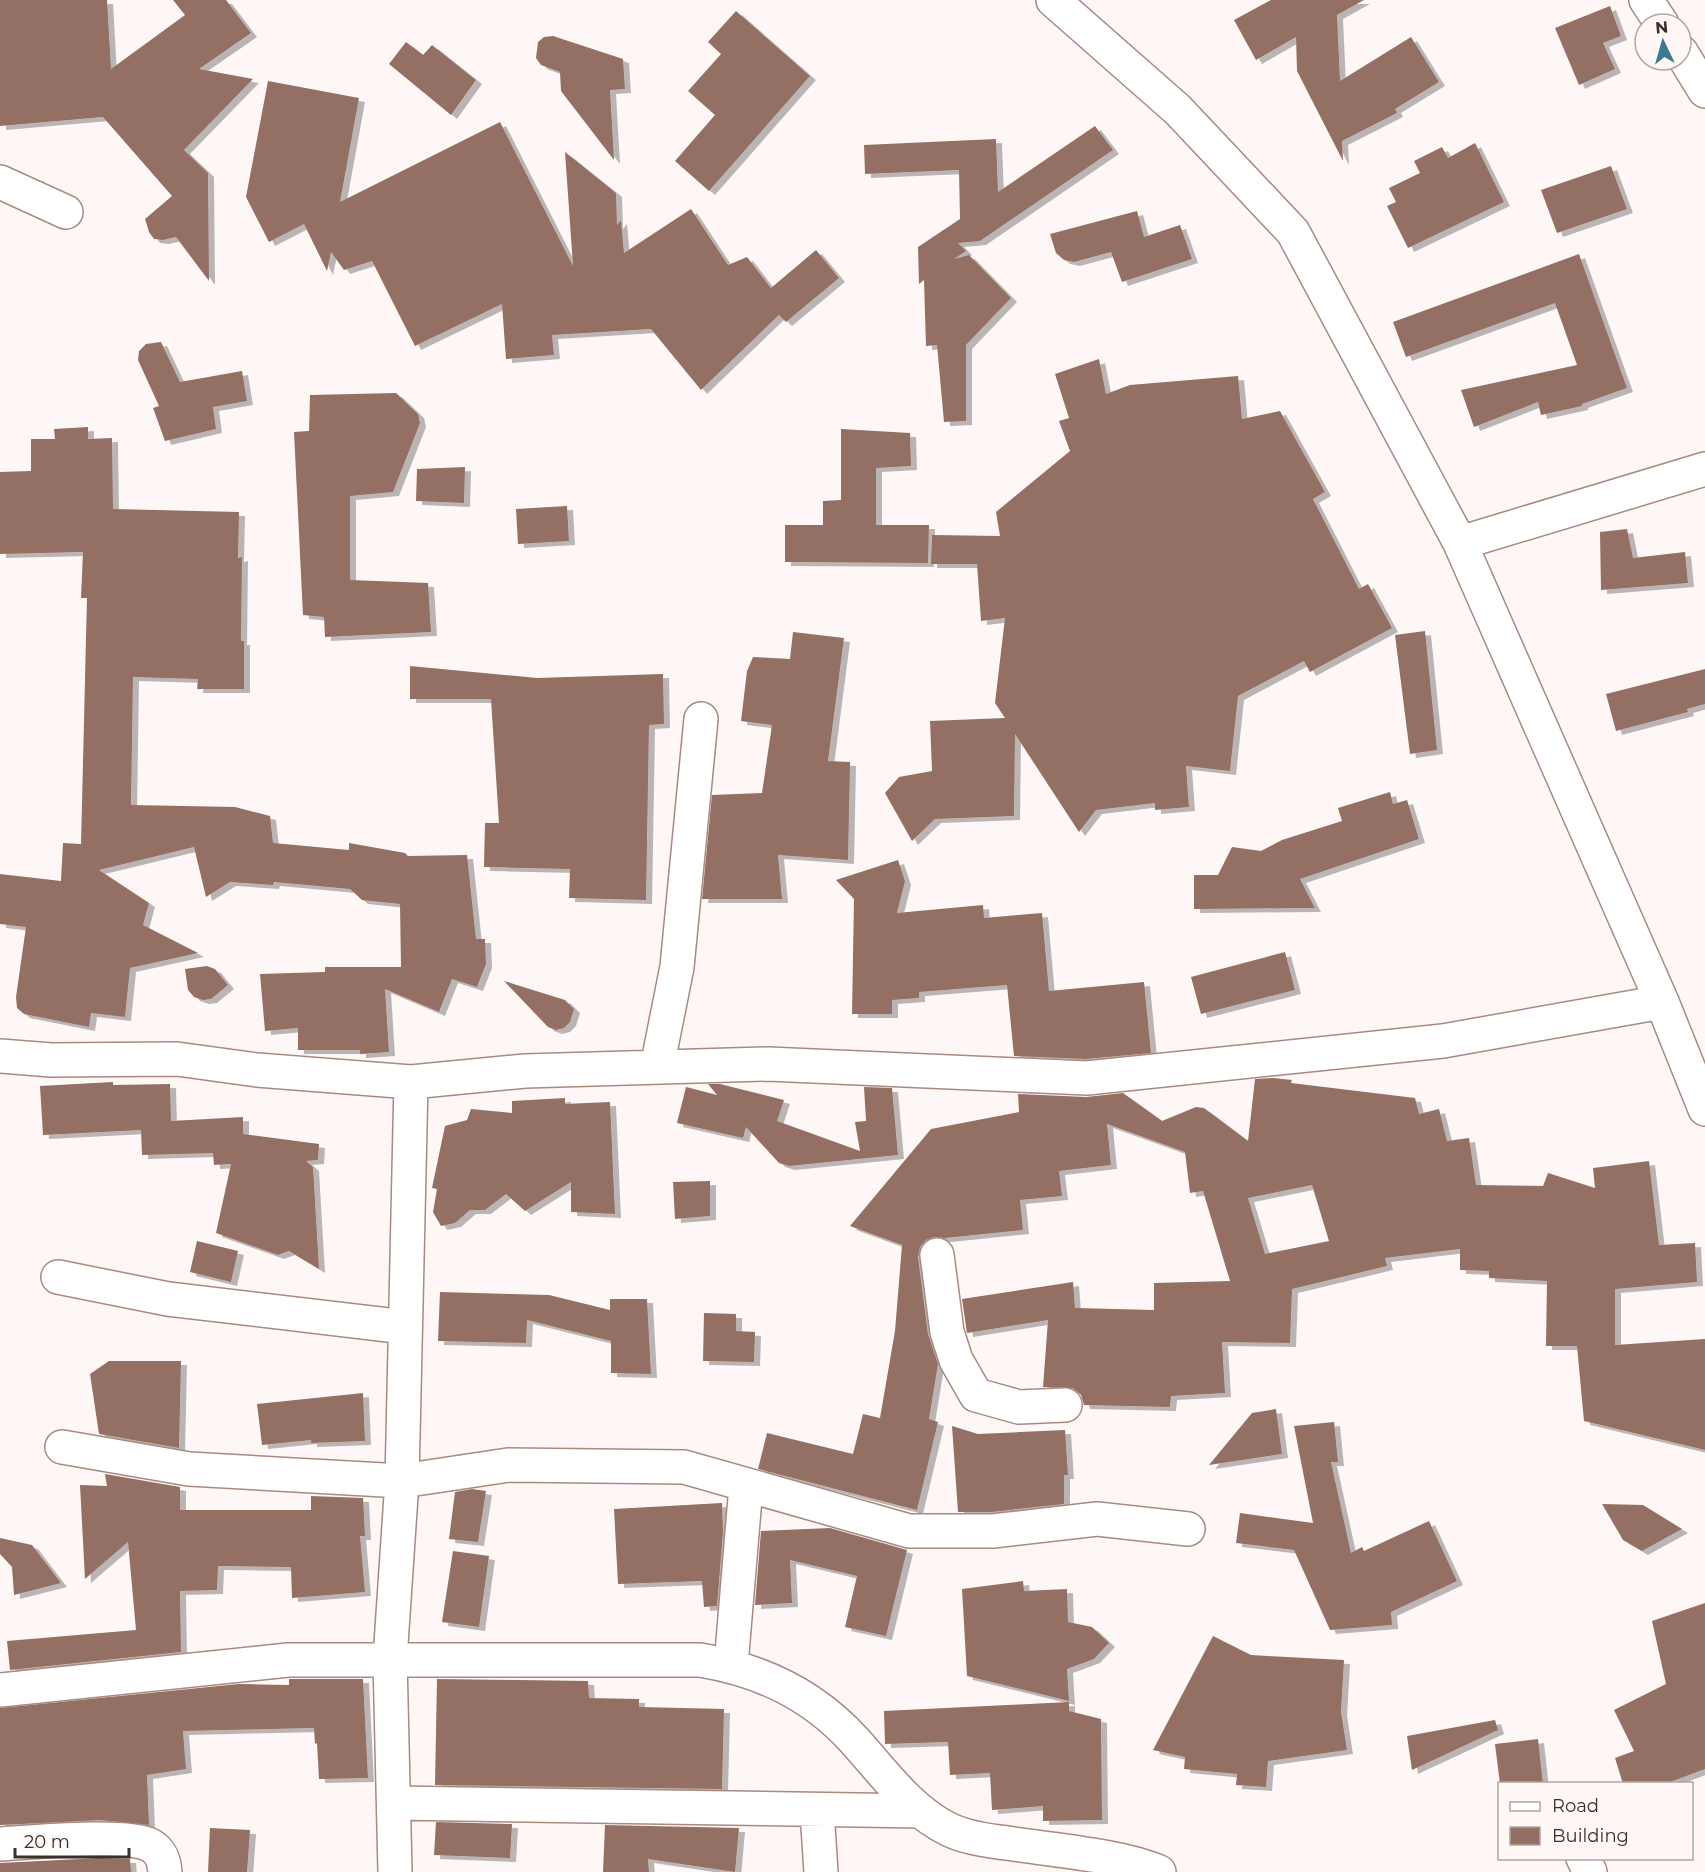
<svg xmlns="http://www.w3.org/2000/svg" width="1705" height="1872" font-family="Montserrat,sans-serif">
  <style>
    .building { fill: #936f63; fill-rule: evenodd; filter: url(#shadow) }
    .lines { fill: none; stroke-linecap: round; stroke-linejoin: round }
    .minor-casing { stroke: #a88a80; stroke-width: 36 }
    .minor { stroke: #fff; stroke-width: 33 }
  </style>
  <defs>
    <filter id="shadow"><feDropShadow dx="6" dy="4" stdDeviation="0" flood-color="#0004"/></filter>
  </defs>
  <rect width="100%" height="100%" fill="#fef7f5"/>
  <!-- building -->
  <path class="building" d="M 0,0 L 107,0 L 111,69 L 185,15 L 173,0 L 226,0 L 251,33 L 199,69 L 253,79 L 184,150 L 208,173 L 209,281 L 176,237 L 163,240 L 154,239 L 149,232 L 145,219 L 172,196 L 103,117 L 0,126 Z
    M 1271,0 L 1364,0 L 1337,15 L 1340,81 L 1411,37 L 1439,82 L 1395,109 L 1397,113 L 1342,141 L 1343,161 L 1297,71 L 1296,37 L 1256,60 L 1234,20 Z
    M 1610,6 L 1621,36 L 1603,43 L 1615,69 L 1579,85 L 1555,28 Z
    M 736,11 L 810,76 L 709,191 L 675,161 L 715,115 L 688,91 L 721,54 L 708,42 Z
    M 553,36 L 623,59 L 625,89 L 610,90 L 614,160 L 561,91 L 560,72 L 541,65 L 536,58 L 538,42 L 544,37 Z
    M 406,42 L 423,55 L 432,45 L 476,80 L 451,115 L 389,64 Z
    M 268,81 L 359,98 L 340,202 L 500,122 L 573,266 L 565,152 L 616,193 L 617,225 L 621,220 L 624,253 L 691,209 L 728,265 L 747,257 L 771,288 L 816,250 L 839,278 L 786,322 L 779,315 L 701,390 L 651,329 L 552,335 L 554,355 L 506,359 L 502,304 L 415,346 L 372,261 L 344,270 L 331,252 L 327,271 L 304,224 L 269,242 L 246,197 Z
    M 1095,126 L 1113,150 L 980,241 L 958,243 L 966,251 L 954,259 L 969,255 L 1011,298 L 966,345 L 966,421 L 944,422 L 937,345 L 926,346 L 924,280 L 919,284 L 918,247 L 960,219 L 959,170 L 865,174 L 864,145 L 996,139 L 998,192 Z
    M 1475,143 L 1504,202 L 1408,248 L 1387,206 L 1396,202 L 1389,188 L 1420,173 L 1414,161 L 1442,147 L 1448,158 Z
    M 1611,166 L 1627,209 L 1557,233 L 1541,190 Z
    M 1137,211 L 1144,237 L 1180,225 L 1192,259 L 1122,282 L 1111,252 L 1074,262 L 1064,260 L 1056,253 L 1050,234 Z
    M 1579,254 L 1627,388 L 1582,404 L 1582,406 L 1541,415 L 1538,402 L 1474,427 L 1461,390 L 1577,365 L 1555,303 L 1406,357 L 1393,322 Z
    M 161,342 L 180,382 L 242,371 L 247,401 L 213,407 L 216,429 L 165,441 L 153,408 L 159,406 L 138,360 L 139,351 L 146,344 Z
    M 1099,359 L 1106,394 L 1130,385 L 1238,376 L 1242,419 L 1280,411 L 1325,492 L 1313,499 L 1359,589 L 1368,584 L 1392,628 L 1310,672 L 1304,661 L 1238,696 L 1230,771 L 1186,766 L 1189,807 L 1155,810 L 1155,803 L 1096,810 L 1079,832 L 1015,734 L 1014,816 L 935,819 L 912,841 L 885,793 L 899,777 L 932,771 L 930,721 L 1005,718 L 995,703 L 1005,618 L 981,621 L 977,564 L 931,564 L 932,535 L 1000,536 L 996,512 L 1070,451 L 1059,421 L 1069,418 L 1055,374 Z
    M 396,393 L 418,414 L 420,423 L 393,492 L 350,496 L 350,580 L 428,583 L 431,632 L 325,637 L 324,617 L 303,615 L 294,432 L 309,431 L 310,395 Z
    M 88,427 L 88,439 L 112,438 L 113,509 L 239,512 L 238,558 L 242,557 L 241,641 L 244,641 L 244,689 L 197,689 L 198,679 L 133,677 L 131,805 L 235,807 L 270,816 L 273,843 L 349,850 L 349,843 L 405,853 L 408,856 L 467,855 L 476,939 L 485,939 L 486,964 L 477,987 L 452,979 L 439,1012 L 385,989 L 389,1052 L 360,1054 L 360,1050 L 298,1050 L 298,1028 L 265,1031 L 260,974 L 325,972 L 325,967 L 401,967 L 400,904 L 362,900 L 350,889 L 274,882 L 273,885 L 230,882 L 206,897 L 194,847 L 99,870 L 149,903 L 143,925 L 198,953 L 130,968 L 125,1017 L 91,1013 L 89,1027 L 24,1014 L 17,1008 L 16,997 L 26,927 L 0,924 L 0,874 L 61,881 L 63,843 L 81,844 L 87,598 L 81,598 L 83,552 L 0,554 L 0,472 L 31,471 L 31,439 L 55,439 L 54,429 Z
    M 841,429 L 910,433 L 911,466 L 876,468 L 876,525 L 929,525 L 928,563 L 785,562 L 785,525 L 823,525 L 823,501 L 841,500 Z
    M 465,467 L 464,503 L 416,501 L 417,469 Z
    M 567,506 L 569,541 L 518,544 L 516,509 Z
    M 1627,529 L 1633,558 L 1685,552 L 1688,583 L 1601,590 L 1600,532 Z
    M 1425,631 L 1437,750 L 1410,754 L 1395,635 Z
    M 793,632 L 844,638 L 828,761 L 850,762 L 848,860 L 778,855 L 782,899 L 702,899 L 712,795 L 762,793 L 772,725 L 741,721 L 747,671 L 753,657 L 790,659 Z
    M 410,666 L 537,678 L 663,674 L 664,724 L 649,725 L 646,900 L 569,898 L 570,869 L 484,867 L 485,823 L 499,823 L 491,699 L 410,699 Z
    M 1705,669 L 1705,704 L 1687,709 L 1688,712 L 1616,731 L 1606,694 Z
    M 1390,792 L 1393,804 L 1407,800 L 1419,839 L 1300,879 L 1315,908 L 1194,909 L 1194,875 L 1218,875 L 1232,847 L 1261,851 L 1282,840 L 1342,821 L 1338,808 Z
    M 898,860 L 905,881 L 897,913 L 983,905 L 984,918 L 1042,913 L 1049,991 L 1144,982 L 1151,1053 L 1086,1059 L 1014,1056 L 1007,985 L 919,992 L 919,998 L 892,1000 L 892,1014 L 852,1014 L 854,899 L 836,880 Z
    M 1285,952 L 1295,990 L 1201,1014 L 1191,977 Z
    M 207,966 L 215,969 L 228,985 L 211,999 L 203,1000 L 194,997 L 188,990 L 185,969 Z
    M 504,981 L 565,1000 L 574,1009 L 570,1022 L 564,1028 L 556,1030 L 548,1027 Z
    M 1273,1078 L 1292,1080 L 1291,1083 L 1415,1098 L 1419,1114 L 1439,1109 L 1447,1141 L 1469,1138 L 1476,1185 L 1543,1186 L 1548,1173 L 1595,1188 L 1593,1168 L 1649,1161 L 1659,1245 L 1695,1243 L 1697,1282 L 1615,1289 L 1615,1345 L 1705,1339 L 1705,1450 L 1584,1421 L 1577,1346 L 1546,1346 L 1547,1281 L 1489,1278 L 1489,1271 L 1460,1270 L 1460,1249 L 1385,1258 L 1387,1266 L 1292,1289 L 1290,1343 L 1222,1342 L 1225,1393 L 1171,1396 L 1170,1407 L 1084,1405 L 1081,1395 L 1073,1388 L 1043,1387 L 1048,1320 L 967,1333 L 962,1299 L 1073,1282 L 1075,1308 L 1154,1310 L 1154,1283 L 1230,1281 L 1203,1191 L 1190,1193 L 1185,1152 L 1107,1124 L 1111,1165 L 1059,1171 L 1062,1196 L 1020,1200 L 1023,1230 L 945,1238 L 934,1237 L 926,1240 L 920,1247 L 918,1257 L 928,1334 L 938,1364 L 929,1419 L 938,1422 L 917,1510 L 758,1469 L 767,1433 L 853,1454 L 863,1414 L 880,1418 L 895,1331 L 902,1245 L 850,1226 L 931,1129 L 1019,1112 L 1018,1094 L 1086,1097 L 1123,1093 L 1162,1121 L 1196,1107 L 1204,1108 L 1248,1141 L 1255,1079 ZM 1312,1185 L 1329,1241 L 1265,1254 L 1248,1198 Z
    M 113,1082 L 113,1085 L 170,1084 L 171,1121 L 243,1117 L 243,1134 L 319,1144 L 318,1160 L 306,1161 L 313,1167 L 319,1269 L 289,1251 L 278,1255 L 216,1233 L 231,1164 L 214,1165 L 213,1153 L 142,1155 L 141,1130 L 43,1135 L 40,1086 Z
    M 708,1084 L 720,1084 L 784,1100 L 777,1121 L 860,1151 L 855,1122 L 866,1121 L 864,1087 L 892,1088 L 898,1155 L 789,1166 L 779,1163 L 746,1127 L 743,1138 L 677,1123 L 686,1087 L 717,1095 Z
    M 565,1098 L 565,1104 L 610,1102 L 615,1214 L 571,1212 L 571,1182 L 525,1211 L 506,1194 L 485,1210 L 470,1210 L 455,1223 L 441,1226 L 433,1212 L 437,1189 L 432,1188 L 445,1126 L 467,1120 L 471,1109 L 512,1113 L 512,1101 Z
    M 710,1181 L 710,1216 L 675,1219 L 673,1182 Z
    M 197,1241 L 238,1251 L 231,1282 L 190,1272 Z
    M 440,1292 L 549,1295 L 610,1310 L 610,1299 L 647,1299 L 651,1374 L 611,1373 L 611,1341 L 527,1320 L 526,1343 L 438,1341 Z
    M 704,1313 L 736,1314 L 736,1331 L 755,1332 L 754,1362 L 703,1361 Z
    M 109,1361 L 181,1361 L 179,1448 L 99,1434 L 90,1374 Z
    M 363,1393 L 365,1441 L 311,1443 L 311,1440 L 262,1445 L 257,1404 Z
    M 1276,1409 L 1282,1454 L 1209,1465 L 1252,1413 Z
    M 1334,1422 L 1338,1462 L 1331,1462 L 1351,1553 L 1362,1547 L 1364,1551 L 1429,1521 L 1457,1581 L 1391,1612 L 1392,1625 L 1330,1630 L 1294,1550 L 1236,1543 L 1240,1513 L 1313,1523 L 1294,1426 Z
    M 952,1426 L 978,1434 L 1065,1430 L 1068,1475 L 1064,1475 L 1064,1504 L 992,1512 L 958,1512 Z
    M 105,1474 L 180,1487 L 180,1510 L 311,1510 L 311,1496 L 363,1498 L 365,1536 L 360,1536 L 365,1592 L 292,1598 L 291,1567 L 218,1566 L 217,1590 L 180,1591 L 181,1652 L 10,1670 L 7,1641 L 136,1630 L 128,1542 L 85,1579 L 80,1485 L 107,1486 Z
    M 472,1489 L 486,1491 L 478,1542 L 449,1539 L 455,1492 Z
    M 722,1503 L 723,1532 L 717,1606 L 704,1607 L 702,1581 L 618,1584 L 614,1509 Z
    M 1602,1504 L 1643,1505 L 1682,1529 L 1642,1551 L 1623,1540 Z
    M 830,1528 L 907,1550 L 886,1636 L 845,1627 L 857,1576 L 790,1560 L 792,1603 L 755,1605 L 761,1531 Z
    M 0,1538 L 32,1545 L 61,1583 L 14,1595 L 12,1567 L 0,1554 Z
    M 453,1551 L 489,1556 L 479,1627 L 442,1622 Z
    M 1023,1581 L 1024,1591 L 1067,1589 L 1068,1622 L 1092,1627 L 1109,1643 L 1094,1659 L 1067,1669 L 1069,1701 L 967,1676 L 962,1589 Z
    M 1705,1603 L 1705,1769 L 1665,1784 L 1623,1784 L 1615,1758 L 1634,1751 L 1614,1710 L 1666,1684 L 1652,1621 Z
    M 1213,1636 L 1251,1655 L 1344,1660 L 1341,1712 L 1347,1750 L 1268,1761 L 1266,1787 L 1236,1785 L 1237,1774 L 1184,1769 L 1185,1757 L 1153,1750 Z
    M 289,1679 L 363,1679 L 368,1778 L 319,1779 L 317,1743 L 315,1744 L 314,1728 L 183,1731 L 186,1769 L 147,1775 L 149,1825 L 100,1820 L 0,1825 L 0,1708 L 239,1684 L 289,1685 Z
    M 437,1679 L 588,1681 L 589,1698 L 639,1699 L 639,1707 L 724,1709 L 722,1789 L 435,1785 Z
    M 1069,1702 L 1069,1711 L 1101,1719 L 1102,1820 L 1043,1821 L 1043,1806 L 992,1810 L 990,1773 L 950,1775 L 948,1742 L 885,1744 L 884,1711 Z
    M 1495,1720 L 1498,1730 L 1412,1770 L 1407,1736 Z
    M 1538,1739 L 1543,1784 L 1500,1784 L 1495,1744 Z
    M 436,1822 L 512,1824 L 510,1858 L 434,1855 Z
    M 605,1825 L 739,1828 L 735,1872 L 648,1859 L 649,1872 L 603,1872 Z
    M 210,1828 L 250,1830 L 247,1872 L 208,1872 Z
    M 100,1858 L 130,1859 L 131,1872 L 0,1872 L 0,1863 Z"/>
  <g class="lines">
    <!-- minor casing -->
    <g class="minor-casing">
      <path id="minor" d="M 1053,0 L 1178,110 L 1293,232 L 1460,543 L 1662,1002
        M 1646,0 L 1662,24
        M 1681,52 L 1705,91
        M 0,182 L 66,212
        M 1460,543 L 1705,469
        M 0,1056 L 51,1060 L 177,1059 L 257,1070 L 411,1082 L 525,1071 L 768,1064 L 1087,1078 L 1443,1041 L 1662,1002 L 1705,1109
        M 657,1067 L 677,967 L 701,719
        M 937,1255 L 947,1332 L 956,1360 L 976,1395 L 1019,1407 L 1065,1405
        M 58,1277 L 168,1299 L 405,1327
        M 62,1447 L 189,1469 L 402,1481 L 508,1465 L 684,1467 L 909,1531 L 993,1531 L 1097,1519 L 1188,1529
        M 731,1665 L 746,1486
        M 0,1690 L 288,1660 L 700,1660 C 761,1670 812,1694 854,1740 C 883,1772 910,1811 950,1830 C 967,1838 989,1841 1007,1843 C 1051,1850 1120,1855 1159,1872
        M 395,1803 L 921,1811
        M 817,1811 L 821,1872
        M 0,1844 C 31,1842 127,1833 150,1845 C 161,1851 164,1860 165,1872
        M 1583,1858 L 1590,1872
        M 395,1872 L 390,1659 L 402,1481 L 411,1082"/>
    </g>
    <!-- minor -->
    <use href="#minor" class="minor"/>
  </g>
  <!-- legend -->
  <rect x="1498" y="1782" width="195" height="78" fill="#fef7f5" stroke="#b0a7a4" stroke-width="1.5"/>
  <rect x="1510" y="1802" width="30" height="9" fill="#ffffff" stroke="#b0a7a4" stroke-width="1.5"/>
  <text x="1552" y="1812" font-size="18" fill="#3b2f2b">Road</text>
  <rect x="1510" y="1827" width="30" height="18" fill="#936f63" stroke="#b0a7a4" stroke-width="1.5"/>
  <text x="1552" y="1842" font-size="18" fill="#3b2f2b">Building</text>
  <!-- north arrow -->
  <g transform="translate(1663 42) rotate(355)"><circle r="28" fill="#fef7f5" stroke="#b0a7a4" stroke-width="1.5"/>
  <path d="M0-4.5L10 22L0 15L-10 22Z" fill="#3b798f"/>
  <text y="-9" font-size="16" font-weight="bold" text-anchor="middle" fill="#3b2f2b">N</text>
  </g>
  <!-- scale -->
  <path d="M15 1848v9h114v-9" fill="none" stroke="#3b2f2b" stroke-width="3"/>
  <text x="24" y="1848" font-size="18" fill="#3b2f2b" stroke="#fef7f5" stroke-width="4.5" paint-order="stroke">20 m</text>
</svg>
